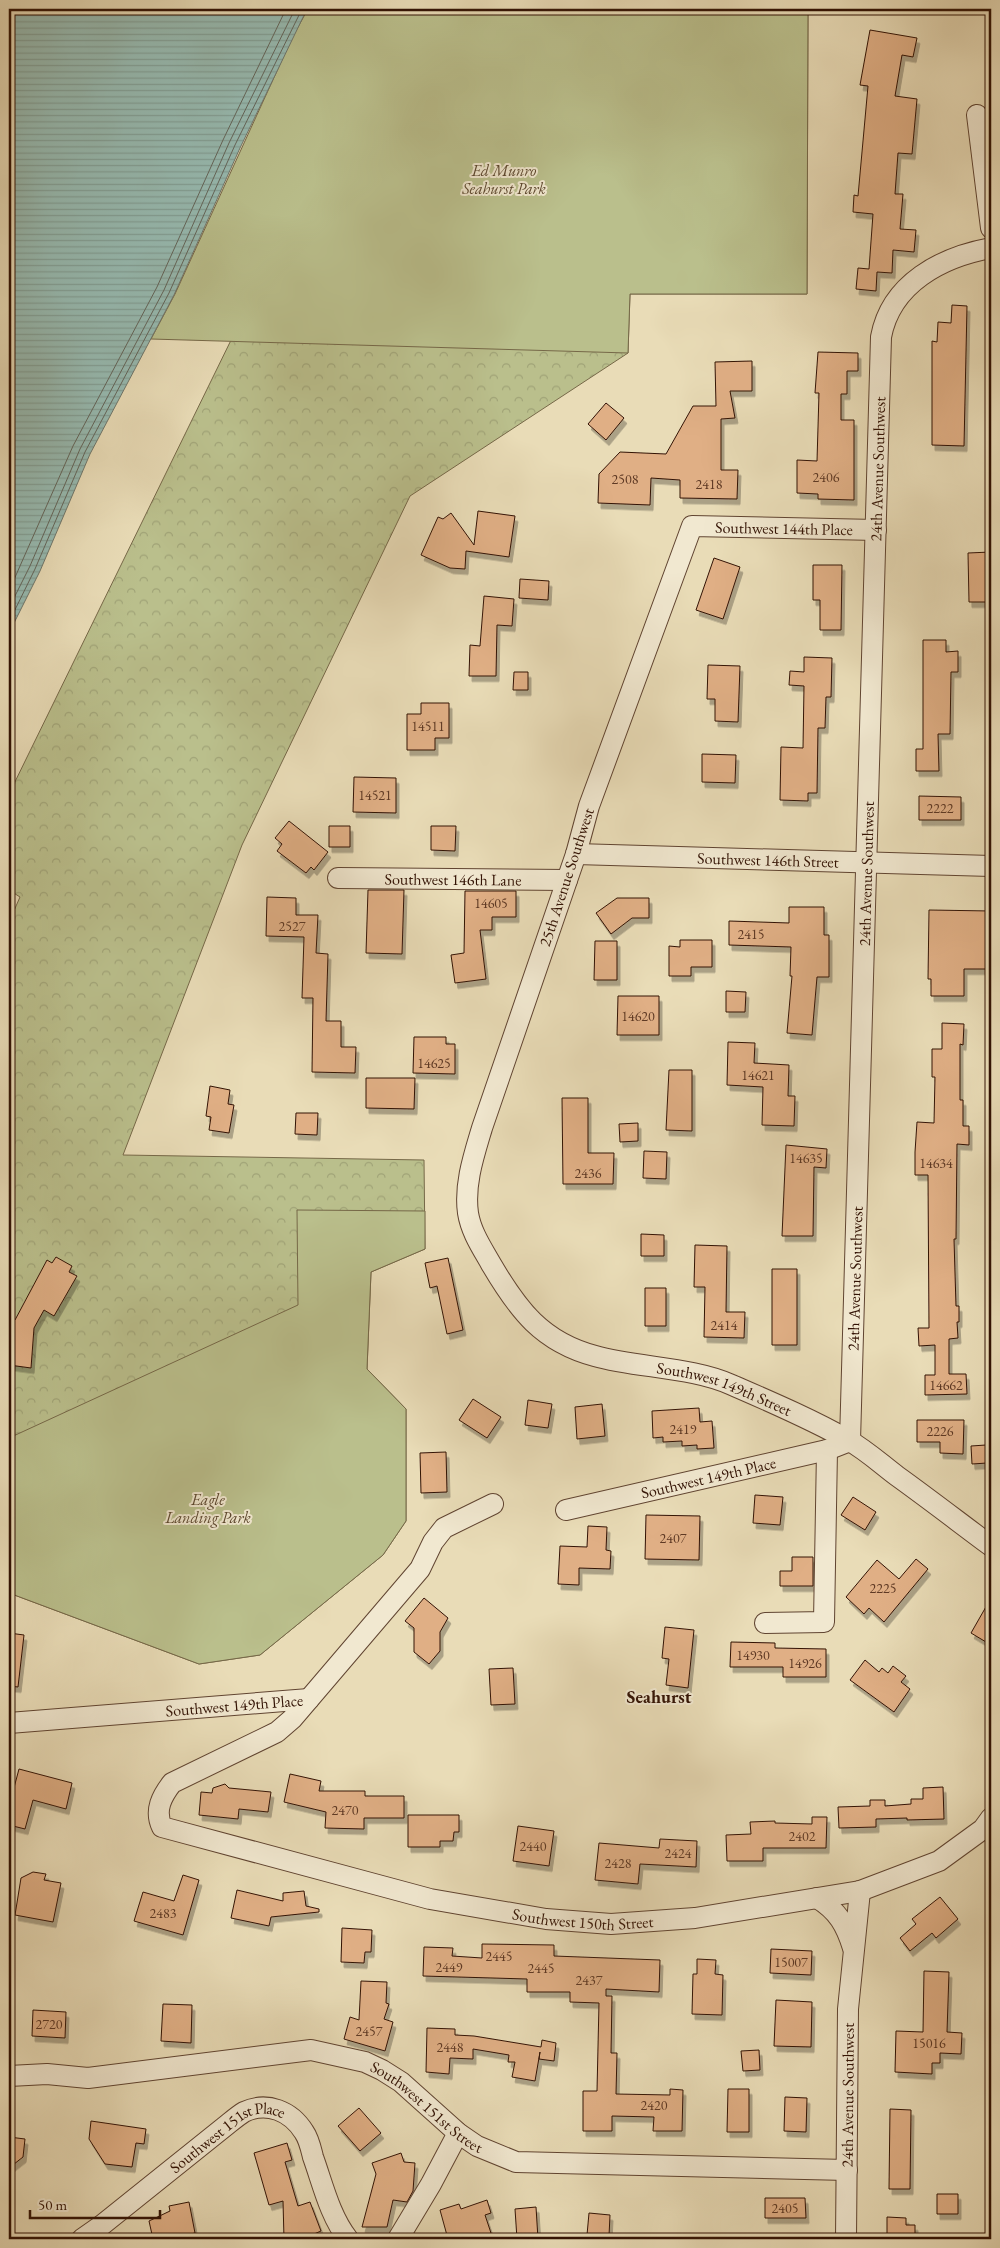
<svg xmlns="http://www.w3.org/2000/svg" width="1000" height="2248" font-family="'EB Garamond',serif">
  <style>
    .forest { fill: url(#forest-crowns); stroke: #766848 }
    .park { fill: #babf8c; stroke: #766848 }
    .water { fill: url(#water-rules); stroke: #6f776c }
    .lines { fill: none; stroke-linecap: round; stroke-linejoin: round }
    .shore { stroke: #64665b; stroke-width: 1 }
    .building { fill: #e0af85; stroke: #321204; filter: url(#shadow) }
    .street-casing { stroke: #604431; stroke-width: 22 }
    .street { stroke: #f1e8d0; stroke-width: 20 }
    .labels { text-anchor: middle; stroke-width: 4; stroke-linejoin: round; paint-order: stroke }
    .number-label { font-size: 14px; fill: #5e3924 }
    .park-label { font-size: 16px; font-style: italic; fill: #5b462d; stroke: #f1e8d0 }
    .street-label { font-size: 16px; fill: #321204; stroke: #f1e8d0 }
    .neighbourhood-label { font-size: 18px; font-weight: bold; fill: #321204; stroke: #f1e8d0 }
  </style>
  <defs>
    <pattern id="forest-crowns" width="20" height="18" patternUnits="userSpaceOnUse" patternTransform="scale(1.25)"><rect width="20" height="18" fill="#babf8c"/><path d="M2 6a3 3 0 1 1 6 0M12 15a3 3 0 1 1 6 0" fill="none" stroke="#a0a377"/></pattern>
    <pattern id="water-rules" width="6" height="5" patternUnits="userSpaceOnUse" patternTransform="scale(1.25)"><rect width="6" height="5" fill="#97bbb2"/><path d="M0 2.5h6" fill="none" stroke="#83a097"/></pattern>
    <filter id="shadow"><feDropShadow dx="3" dy="5.5" stdDeviation="0" flood-color="#0004"/></filter>
  </defs>
  <rect width="100%" height="100%" fill="#e9dcb7"/>
  <filter id="stains"><feTurbulence type="fractalNoise" baseFrequency=".004" numOctaves="4"/><feColorMatrix values="0 0 0 0 .2 0 0 0 0 .09 0 0 0 0 .02 0 0 0 .5 -.17"/></filter>
  <radialGradient id="worn" r=".72"><stop offset=".6" stop-color="#630" stop-opacity="0"/><stop offset="1" stop-color="#630" stop-opacity=".3"/></radialGradient>
  <!-- forest -->
  <path class="forest" d="M 393,9 L 808,9 L 807,294 L 630,294 L 628,353 L 410,496 L 242,845 L 123,1155 L 424,1160 L 425,1249 L 371,1272 L 367,1369 L 406,1409 L 406,1521 L 383,1555 L 260,1655 L 199,1664 L 9,1593 L 9,922 L 20,897 L 9,890 L 9,794 Z"/>
  <!-- park -->
  <path class="park" d="M 308,9 L 808,9 L 807,294 L 630,294 L 628,353 L 151,339 L 175,294 L 293,36 Z
    M 297,1210 L 425,1211 L 425,1249 L 371,1272 L 367,1369 L 406,1409 L 406,1521 L 383,1555 L 260,1655 L 199,1664 L 9,1593 L 9,1438 L 298,1305 Z"/>
  <!-- water -->
  <path class="water" d="M 9,9 L 307,9 L 240,148 L 174,295 L 90,454 L 40,571 L 9,633 Z"/>
  <g class="lines">
    <!-- shore -->
    <path class="shore" d="M 9,591 L 73,446 L 157,287 L 223,140 L 286,9
      M 9,608 L 30,566 L 80,449 L 164,290 L 229,143 L 295,9
      M 9,622 L 35,569 L 85,452 L 169,293 L 235,145 L 302,9"/>
  </g>
  <!-- building -->
  <path class="building" d="M 870,30 L 917,38 L 913,57 L 902,55 L 895,96 L 917,99 L 912,154 L 898,153 L 895,194 L 903,194 L 900,229 L 916,230 L 914,252 L 893,250 L 892,273 L 877,272 L 876,291 L 856,289 L 858,268 L 869,269 L 873,214 L 853,212 L 854,195 L 858,196 L 868,86 L 860,85 Z
    M 952,305 L 967,306 L 964,446 L 932,445 L 932,341 L 937,342 L 938,322 L 951,323 Z
    M 818,352 L 858,353 L 858,371 L 847,371 L 847,394 L 841,394 L 841,420 L 854,420 L 854,500 L 818,499 L 818,494 L 797,493 L 797,460 L 817,461 L 819,393 L 815,393 Z
    M 752,361 L 752,391 L 730,391 L 735,418 L 721,419 L 721,470 L 738,470 L 737,499 L 680,498 L 680,480 L 651,478 L 650,505 L 598,503 L 599,474 L 620,452 L 666,454 L 693,406 L 716,406 L 715,362 Z
    M 606,403 L 624,418 L 606,440 L 588,424 Z
    M 478,511 L 515,516 L 509,557 L 466,551 L 465,569 L 450,568 L 421,555 L 438,517 L 443,519 L 451,513 L 474,545 Z
    M 991,552 L 991,602 L 969,602 L 968,553 Z
    M 714,558 L 740,567 L 723,619 L 696,610 Z
    M 813,565 L 842,565 L 841,630 L 820,630 L 820,600 L 813,600 Z
    M 520,579 L 549,581 L 548,600 L 519,598 Z
    M 484,596 L 514,599 L 512,626 L 497,625 L 496,676 L 469,676 L 470,645 L 480,646 Z
    M 923,640 L 946,640 L 946,652 L 958,651 L 958,672 L 951,672 L 950,734 L 938,734 L 939,771 L 916,771 L 916,749 L 923,749 Z
    M 804,657 L 832,658 L 831,697 L 826,697 L 825,728 L 818,728 L 817,793 L 808,793 L 808,801 L 780,800 L 781,747 L 803,748 L 804,686 L 789,685 L 790,671 L 804,672 Z
    M 708,665 L 740,666 L 738,722 L 715,721 L 715,699 L 707,699 Z
    M 514,672 L 528,672 L 528,690 L 513,690 Z
    M 421,703 L 449,703 L 449,738 L 435,738 L 435,750 L 407,750 L 407,714 L 421,714 Z
    M 702,754 L 736,755 L 735,783 L 702,782 Z
    M 354,777 L 396,778 L 396,813 L 353,812 Z
    M 919,796 L 961,797 L 961,820 L 919,820 Z
    M 289,821 L 328,852 L 314,870 L 311,867 L 306,873 L 277,851 L 282,844 L 275,838 Z
    M 329,826 L 350,826 L 350,847 L 329,847 Z
    M 431,826 L 456,826 L 455,851 L 431,850 Z
    M 368,890 L 404,890 L 402,954 L 366,953 Z
    M 465,891 L 516,891 L 516,917 L 492,917 L 492,930 L 480,930 L 486,979 L 455,983 L 451,955 L 464,953 Z
    M 267,897 L 296,898 L 296,915 L 318,915 L 316,953 L 328,954 L 326,1021 L 341,1021 L 341,1047 L 356,1047 L 355,1073 L 312,1072 L 313,998 L 302,998 L 304,937 L 266,936 Z
    M 617,898 L 649,898 L 649,918 L 632,918 L 611,934 L 596,913 Z
    M 789,907 L 824,907 L 824,935 L 829,935 L 829,977 L 817,977 L 812,1035 L 787,1033 L 792,976 L 790,976 L 791,947 L 729,945 L 729,921 L 789,923 Z
    M 929,910 L 991,911 L 991,937 L 987,937 L 987,969 L 964,969 L 964,996 L 931,996 L 931,979 L 928,979 Z
    M 680,940 L 712,940 L 712,967 L 691,967 L 691,976 L 669,976 L 669,946 L 680,947 Z
    M 595,941 L 617,941 L 617,980 L 594,980 Z
    M 726,991 L 746,992 L 745,1012 L 726,1012 Z
    M 618,996 L 659,996 L 659,1035 L 617,1035 Z
    M 942,1023 L 964,1024 L 963,1045 L 960,1044 L 960,1100 L 963,1100 L 963,1126 L 969,1126 L 969,1145 L 957,1144 L 956,1239 L 954,1239 L 956,1306 L 959,1306 L 959,1322 L 957,1322 L 958,1338 L 949,1339 L 949,1374 L 966,1374 L 967,1394 L 925,1395 L 925,1375 L 935,1375 L 935,1345 L 919,1346 L 918,1328 L 929,1328 L 928,1175 L 915,1175 L 915,1152 L 917,1122 L 934,1123 L 935,1077 L 932,1077 L 932,1049 L 942,1049 Z
    M 414,1037 L 446,1037 L 446,1044 L 455,1044 L 455,1074 L 413,1073 Z
    M 728,1042 L 755,1043 L 754,1063 L 789,1065 L 788,1096 L 795,1096 L 794,1126 L 762,1125 L 763,1087 L 727,1085 Z
    M 669,1070 L 692,1070 L 692,1131 L 666,1130 Z
    M 366,1078 L 415,1078 L 414,1109 L 366,1108 Z
    M 210,1086 L 230,1090 L 228,1104 L 234,1105 L 229,1133 L 209,1130 L 211,1117 L 206,1116 Z
    M 562,1098 L 588,1098 L 588,1153 L 614,1153 L 613,1184 L 563,1184 Z
    M 296,1113 L 318,1113 L 317,1135 L 295,1134 Z
    M 638,1123 L 638,1141 L 620,1142 L 619,1124 Z
    M 786,1145 L 827,1149 L 826,1168 L 814,1167 L 813,1236 L 782,1236 Z
    M 644,1151 L 667,1152 L 666,1179 L 643,1178 Z
    M 641,1234 L 664,1235 L 664,1256 L 641,1256 Z
    M 695,1245 L 727,1246 L 726,1312 L 745,1312 L 744,1338 L 704,1337 L 705,1287 L 694,1287 Z
    M 56,1257 L 72,1266 L 69,1272 L 77,1276 L 54,1316 L 44,1310 L 34,1328 L 31,1368 L 9,1365 L 9,1319 L 15,1320 L 47,1260 L 52,1263 Z
    M 448,1258 L 463,1330 L 447,1334 L 437,1286 L 430,1288 L 425,1263 Z
    M 772,1269 L 797,1269 L 797,1345 L 772,1345 Z
    M 645,1288 L 666,1288 L 666,1326 L 645,1326 Z
    M 473,1399 L 501,1417 L 487,1438 L 459,1420 Z
    M 528,1400 L 552,1404 L 548,1428 L 525,1425 Z
    M 602,1404 L 605,1436 L 577,1439 L 575,1407 Z
    M 699,1408 L 700,1422 L 712,1421 L 714,1448 L 697,1449 L 697,1445 L 682,1446 L 682,1441 L 663,1442 L 663,1437 L 653,1438 L 652,1411 Z
    M 917,1420 L 964,1420 L 963,1454 L 940,1453 L 940,1442 L 917,1442 Z
    M 986,1445 L 987,1463 L 972,1464 L 971,1446 Z
    M 446,1452 L 447,1492 L 421,1493 L 420,1453 Z
    M 755,1495 L 783,1497 L 780,1525 L 753,1523 Z
    M 853,1497 L 876,1512 L 865,1530 L 841,1515 Z
    M 646,1515 L 700,1516 L 699,1560 L 645,1559 Z
    M 588,1526 L 607,1527 L 606,1550 L 611,1551 L 610,1569 L 579,1568 L 579,1585 L 558,1584 L 560,1546 L 587,1547 Z
    M 792,1557 L 813,1557 L 813,1586 L 780,1586 L 780,1571 L 792,1571 Z
    M 916,1559 L 928,1569 L 884,1622 L 869,1608 L 864,1614 L 846,1597 L 877,1560 L 899,1579 Z
    M 424,1598 L 448,1618 L 440,1632 L 440,1651 L 429,1664 L 414,1652 L 414,1628 L 405,1621 Z
    M 991,1598 L 991,1645 L 971,1633 Z
    M 665,1627 L 694,1630 L 688,1688 L 666,1685 L 669,1659 L 662,1658 Z
    M 9,1633 L 24,1635 L 18,1687 L 9,1686 Z
    M 731,1642 L 775,1643 L 775,1648 L 826,1649 L 826,1677 L 783,1677 L 783,1667 L 730,1667 Z
    M 865,1660 L 879,1672 L 882,1668 L 888,1673 L 893,1666 L 906,1676 L 901,1682 L 910,1689 L 894,1712 L 850,1680 Z
    M 513,1668 L 515,1704 L 491,1705 L 489,1669 Z
    M 19,1769 L 72,1783 L 66,1809 L 33,1800 L 25,1829 L 9,1825 L 9,1799 L 11,1799 Z
    M 290,1774 L 321,1781 L 319,1791 L 365,1791 L 365,1796 L 404,1796 L 404,1818 L 364,1818 L 364,1829 L 325,1828 L 326,1812 L 284,1802 Z
    M 225,1784 L 229,1788 L 271,1792 L 268,1812 L 239,1809 L 238,1819 L 199,1815 L 201,1792 L 212,1793 L 213,1788 Z
    M 943,1787 L 944,1819 L 907,1820 L 907,1818 L 876,1819 L 876,1827 L 839,1828 L 838,1807 L 870,1806 L 870,1800 L 885,1800 L 885,1806 L 911,1804 L 911,1799 L 923,1799 L 923,1788 Z
    M 408,1815 L 459,1815 L 459,1832 L 454,1832 L 453,1841 L 440,1841 L 440,1847 L 408,1847 Z
    M 812,1817 L 827,1817 L 826,1848 L 763,1848 L 763,1861 L 727,1861 L 726,1835 L 751,1834 L 750,1822 L 775,1821 L 775,1823 L 812,1824 Z
    M 518,1826 L 554,1831 L 549,1866 L 513,1861 Z
    M 660,1839 L 697,1841 L 696,1867 L 640,1864 L 638,1884 L 595,1880 L 599,1843 L 659,1848 Z
    M 33,1872 L 46,1874 L 44,1880 L 61,1883 L 53,1922 L 15,1915 L 21,1878 Z
    M 183,1875 L 199,1880 L 183,1935 L 134,1921 L 143,1892 L 174,1901 Z
    M 237,1890 L 283,1901 L 283,1893 L 304,1891 L 306,1906 L 319,1909 L 319,1912 L 271,1917 L 269,1926 L 231,1918 Z
    M 940,1897 L 958,1919 L 936,1938 L 932,1933 L 910,1951 L 900,1938 L 916,1924 L 912,1919 Z
    M 342,1928 L 372,1930 L 371,1952 L 365,1952 L 364,1963 L 341,1962 Z
    M 482,1944 L 554,1945 L 554,1956 L 660,1960 L 659,1992 L 606,1989 L 606,1996 L 612,1996 L 611,2053 L 617,2053 L 616,2094 L 670,2095 L 670,2089 L 683,2090 L 682,2131 L 653,2131 L 654,2117 L 612,2116 L 612,2131 L 583,2131 L 583,2091 L 597,2091 L 599,2003 L 570,2002 L 570,1992 L 527,1992 L 527,1979 L 423,1976 L 424,1947 L 453,1948 L 452,1956 L 482,1958 Z
    M 771,1949 L 812,1951 L 811,1975 L 770,1973 Z
    M 697,1959 L 716,1960 L 715,1974 L 723,1975 L 722,2015 L 692,2014 L 693,1974 L 697,1974 Z
    M 924,1971 L 949,1972 L 947,2032 L 962,2033 L 961,2054 L 940,2053 L 940,2063 L 932,2063 L 932,2074 L 895,2072 L 896,2031 L 923,2032 Z
    M 361,1981 L 387,1982 L 386,2003 L 389,2004 L 384,2019 L 393,2022 L 385,2051 L 344,2039 L 350,2017 L 359,2020 Z
    M 776,2000 L 812,2002 L 811,2047 L 774,2046 Z
    M 163,2004 L 192,2005 L 191,2043 L 161,2041 Z
    M 33,2010 L 66,2012 L 65,2038 L 32,2036 Z
    M 427,2028 L 455,2029 L 455,2035 L 474,2036 L 541,2047 L 542,2040 L 556,2043 L 554,2061 L 539,2059 L 540,2052 L 535,2081 L 512,2077 L 515,2062 L 508,2062 L 509,2055 L 473,2049 L 473,2059 L 450,2058 L 449,2074 L 426,2072 Z
    M 759,2050 L 760,2070 L 743,2071 L 741,2051 Z
    M 728,2089 L 749,2089 L 749,2132 L 727,2132 Z
    M 785,2097 L 807,2098 L 806,2132 L 784,2131 Z
    M 359,2108 L 381,2133 L 360,2151 L 338,2126 Z
    M 890,2109 L 911,2110 L 910,2189 L 889,2189 Z
    M 91,2121 L 146,2129 L 144,2144 L 136,2143 L 132,2167 L 105,2164 L 89,2139 Z
    M 9,2137 L 25,2139 L 23,2157 L 9,2168 Z
    M 287,2143 L 292,2160 L 285,2162 L 298,2206 L 310,2202 L 321,2231 L 314,2234 L 314,2239 L 284,2239 L 283,2201 L 269,2205 L 254,2153 Z
    M 401,2153 L 404,2162 L 415,2163 L 413,2191 L 407,2202 L 393,2200 L 387,2227 L 362,2227 L 376,2174 L 372,2163 Z
    M 937,2194 L 958,2194 L 958,2214 L 937,2214 Z
    M 765,2198 L 805,2198 L 806,2218 L 765,2218 Z
    M 487,2200 L 491,2213 L 485,2215 L 491,2233 L 472,2239 L 448,2239 L 440,2210 L 459,2204 L 461,2209 Z
    M 189,2202 L 195,2233 L 185,2235 L 186,2239 L 153,2239 L 149,2221 L 170,2211 L 169,2206 Z
    M 536,2207 L 538,2239 L 517,2239 L 515,2209 Z
    M 589,2213 L 610,2215 L 609,2236 L 587,2235 Z
    M 887,2217 L 906,2218 L 906,2225 L 915,2225 L 915,2239 L 887,2239 Z"/>
  <g class="lines">
    <!-- street casing -->
    <g class="street-casing">
      <g id="street">
        <path d="M 977,115 L 991,228"/>
        <path id="s1" d="M 876,530 L 692,526 L 589,806 L 576,854 L 482,1128 C 474,1155 464,1184 468,1213 C 471,1232 482,1248 491,1264 C 518,1310 542,1342 595,1356 C 637,1368 693,1367 732,1385 C 771,1402 811,1419 848,1440 C 866,1450 881,1464 897,1476 C 929,1499 960,1523 991,1546"/>
        <path id="s2" d="M 576,854 L 991,866"/>
        <path id="s3" d="M 338,878 L 567,880"/>
        <path id="s4" d="M 493,1504 L 444,1528 L 433,1542 L 420,1569 L 292,1719 L 277,1732 L 172,1783 C 162,1796 154,1810 162,1827 L 430,1899 L 546,1919 L 611,1924 L 695,1918 L 860,1891 L 939,1861 L 983,1829 L 991,1818"/>
        <path id="s5" d="M 566,1510 L 827,1450 L 850,1441 L 881,337 C 891,283 942,257 991,248"/>
        <path d="M 765,1623 L 824,1622 L 827,1450"/>
        <path id="s6" d="M 9,1723 L 309,1699"/>
        <path d="M 817,1898 C 838,1911 846,1925 853,1948"/>
        <path id="s7" d="M 9,2076 L 47,2074 L 88,2078 L 311,2050 L 365,2062 L 382,2070 L 401,2082 L 458,2133 L 477,2146 L 516,2162 L 847,2170"/>
        <path id="s8" d="M 82,2239 L 102,2225 L 228,2124 C 233,2120 239,2115 244,2112 C 267,2101 291,2111 304,2132 C 309,2139 311,2149 313,2157 C 323,2185 330,2216 348,2239"/>
        <path d="M 398,2239 L 431,2184 L 458,2133"/>
        <path id="s9" d="M 846,2239 L 848,2009 L 860,1891"/>
      </g>
    </g>
    <!-- street -->
    <use href="#street" class="street"/>
  </g>
  <g class="labels">
    <!-- number labels -->
    <g class="number-label">
      <text x="826" y="482">2406</text>
      <text x="625" y="484">2508</text>
      <text x="709" y="489">2418</text>
      <text x="428" y="731">14511</text>
      <text x="375" y="800">14521</text>
      <text x="940" y="813">2222</text>
      <text x="491" y="908">14605</text>
      <text x="292" y="931">2527</text>
      <text x="751" y="939">2415</text>
      <text x="638" y="1021">14620</text>
      <text x="434" y="1068">14625</text>
      <text x="758" y="1080">14621</text>
      <text x="806" y="1163">14635</text>
      <text x="936" y="1168">14634</text>
      <text x="588" y="1178">2436</text>
      <text x="724" y="1330">2414</text>
      <text x="946" y="1390">14662</text>
      <text x="683" y="1434">2419</text>
      <text x="940" y="1436">2226</text>
      <text x="673" y="1543">2407</text>
      <text x="883" y="1593">2225</text>
      <text x="753" y="1660">14930</text>
      <text x="805" y="1668">14926</text>
      <text x="345" y="1815">2470</text>
      <text x="802" y="1841">2402</text>
      <text x="533" y="1851">2440</text>
      <text x="678" y="1858">2424</text>
      <text x="618" y="1868">2428</text>
      <text x="163" y="1918">2483</text>
      <text x="499" y="1961">2445</text>
      <text x="791" y="1967">15007</text>
      <text x="449" y="1972">2449</text>
      <text x="541" y="1973">2445</text>
      <text x="589" y="1985">2437</text>
      <text x="49" y="2029">2720</text>
      <text x="369" y="2036">2457</text>
      <text x="929" y="2048">15016</text>
      <text x="450" y="2052">2448</text>
      <text x="654" y="2110">2420</text>
      <text x="785" y="2213">2405</text>
    </g>
    <!-- park labels -->
    <g class="park-label">
      <text x="504" y="176">Ed Munro<tspan x="504" dy="18">Seahurst Park</tspan></text>
      <text x="208" y="1505">Eagle<tspan x="208" dy="18">Landing Park</tspan></text>
    </g>
    <!-- street labels -->
    <g class="street-label">
      <text dy="6" stroke="none"><textPath href="#s5" startOffset="1265">24th Avenue Southwest</textPath></text>
      <text transform="translate(784 528) rotate(1)" y="6">Southwest 144th Place</text>
      <text dy="6" stroke="none"><textPath href="#s2" startOffset="192">Southwest 146th Street</textPath></text>
      <text dy="6" stroke="none"><textPath href="#s5" startOffset="860">24th Avenue Southwest</textPath></text>
      <text transform="translate(566 877) rotate(-72)" y="6">25th Avenue Southwest</text>
      <text dy="6" stroke="none"><textPath href="#s3" startOffset="115">Southwest 146th Lane</textPath></text>
      <text dy="6" stroke="none"><textPath href="#s5" startOffset="455">24th Avenue Southwest</textPath></text>
      <text dy="6" stroke="none"><textPath href="#s1" startOffset="1242">Southwest 149th Street</textPath></text>
      <text dy="6" stroke="none"><textPath href="#s5" startOffset="146">Southwest 149th Place</textPath></text>
      <text dy="6" stroke="none"><textPath href="#s6" startOffset="226">Southwest 149th Place</textPath></text>
      <text dy="6" stroke="none"><textPath href="#s4" startOffset="916">Southwest 150th Street</textPath></text>
      <text dy="6" stroke="none"><textPath href="#s9" startOffset="144">24th Avenue Southwest</textPath></text>
      <text dy="6" stroke="none"><textPath href="#s7" startOffset="436">Southwest 151st Street</textPath></text>
      <text dy="6" stroke="none"><textPath href="#s8" startOffset="181">Southwest 151st Place</textPath></text>
    </g>
    <!-- neighbourhood labels -->
    <g class="neighbourhood-label">
      <text x="659" y="1703">Seahurst</text>
    </g>
  </g>
  <!-- margin -->
  <rect width="1000" height="2248" fill="none" stroke="#e9dcb7" stroke-width="30"/>
  <rect x="10" y="10" width="980" height="2228" fill="none" stroke="#321204" stroke-width="2.5"/>
  <rect x="15" y="15" width="970" height="2218" fill="none" stroke="#321204"/>
  <!-- scale -->
  <path d="M30 2210v8h130v-8" fill="none" stroke="#321204" stroke-width="2.5"/>
  <text x="38" y="2210" font-size="15" fill="#321204" stroke="#f1e8d0" stroke-width="4" paint-order="stroke">50 m</text>
  <rect width="100%" height="100%" filter="url(#stains)"/>
  <rect width="100%" height="100%" fill="url(#worn)"/>
</svg>
